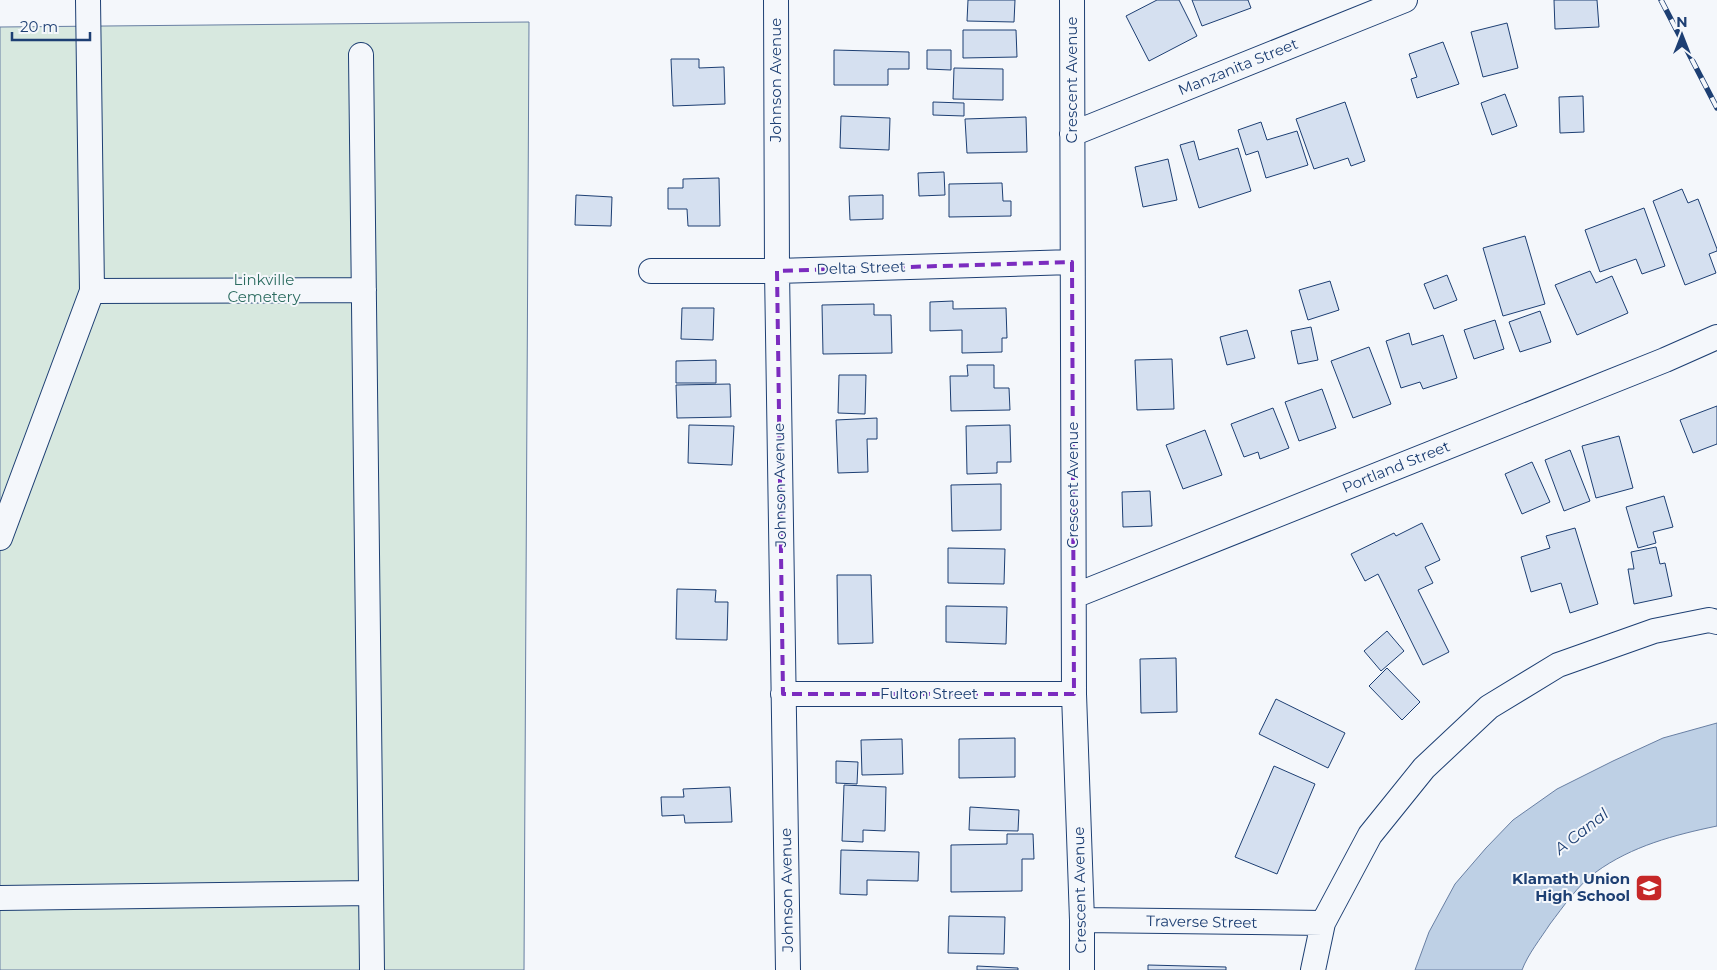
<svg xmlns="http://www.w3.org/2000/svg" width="1717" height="970" font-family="Montserrat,sans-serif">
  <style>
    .green { fill: #d7e8df; stroke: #687fa3 }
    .water { fill: #bed0e5; stroke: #687fa3 }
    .building { fill: #d5e0f0; stroke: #1d3f73 }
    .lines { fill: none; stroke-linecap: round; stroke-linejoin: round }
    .street-casing { stroke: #1d3f73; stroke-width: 26 }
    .street { stroke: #f4f7fb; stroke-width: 24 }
    .rail-casing { stroke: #1d3f73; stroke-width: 5.5 }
    .rail { stroke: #f4f7fb; stroke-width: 4; stroke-dasharray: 11; stroke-linecap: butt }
    .marked { fill: none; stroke: #7b2cbf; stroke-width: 4; stroke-dasharray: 10 6; stroke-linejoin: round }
    .labels { text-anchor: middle; stroke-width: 4; stroke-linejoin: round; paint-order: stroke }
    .street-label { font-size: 15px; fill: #1d3f73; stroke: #f4f7fb }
    .park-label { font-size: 15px; fill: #2c6c60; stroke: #f4f7fb }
    .poi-label { font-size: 15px; font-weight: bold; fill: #1d3f73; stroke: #f4f7fb; text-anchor: end }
    .water-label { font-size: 16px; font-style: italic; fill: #1d3f73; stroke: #f4f7fb }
  </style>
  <rect width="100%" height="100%" fill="#f4f7fb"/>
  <!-- green -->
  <path class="green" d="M 529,22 L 524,970 L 0,970 L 0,27 Z"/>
  <!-- water -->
  <path class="water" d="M 1717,723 L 1717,826 C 1674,835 1632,846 1596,872 C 1578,885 1563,907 1550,924 C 1541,938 1528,954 1522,970 L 1415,970 L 1429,932 L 1455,884 L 1486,848 L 1513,820 L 1557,789 L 1613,761 L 1663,738 Z"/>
  <!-- building -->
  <path class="building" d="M 968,0 L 1015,0 L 1014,22 L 967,21 Z
    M 1157,0 L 1179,0 L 1197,36 L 1149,61 L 1126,16 Z
    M 1192,0 L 1248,0 L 1251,8 L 1202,26 Z
    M 1554,0 L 1597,0 L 1599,27 L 1555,29 Z
    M 1507,23 L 1518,68 L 1483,77 L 1471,32 Z
    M 963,30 L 1016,30 L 1017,57 L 963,58 Z
    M 1443,42 L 1459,84 L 1417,98 L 1411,79 L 1417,77 L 1409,54 Z
    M 834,50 L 909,52 L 909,69 L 888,69 L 888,85 L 834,85 Z
    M 927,50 L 951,50 L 951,70 L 927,69 Z
    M 671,59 L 699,59 L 699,68 L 724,67 L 725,104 L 673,106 Z
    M 954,68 L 1003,69 L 1003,100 L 953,99 Z
    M 1505,94 L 1517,126 L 1492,135 L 1481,103 Z
    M 1583,96 L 1584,132 L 1560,133 L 1559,97 Z
    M 933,102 L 964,103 L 964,116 L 933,115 Z
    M 1345,102 L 1365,161 L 1351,166 L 1348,158 L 1314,169 L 1296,119 Z
    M 841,116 L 890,118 L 889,150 L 840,148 Z
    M 1026,117 L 1027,152 L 967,153 L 965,119 Z
    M 1261,122 L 1267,140 L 1297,131 L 1308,165 L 1266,178 L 1258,151 L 1246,155 L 1238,130 Z
    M 1194,141 L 1199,160 L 1238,148 L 1251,191 L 1199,208 L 1180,145 Z
    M 1168,159 L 1177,200 L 1143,207 L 1135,167 Z
    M 944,172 L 945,195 L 919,196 L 918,173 Z
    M 719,178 L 720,226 L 688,226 L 687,209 L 668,209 L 668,188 L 683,188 L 683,179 Z
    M 1002,183 L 1003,201 L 1011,201 L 1011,216 L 949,217 L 949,184 Z
    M 1682,189 L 1688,203 L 1698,199 L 1717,249 L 1717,251 L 1709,254 L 1716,273 L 1685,285 L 1653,201 Z
    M 576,195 L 612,197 L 611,226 L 575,225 Z
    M 883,195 L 883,219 L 850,220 L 849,196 Z
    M 1644,208 L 1665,266 L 1642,274 L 1636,259 L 1600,272 L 1585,230 Z
    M 1525,236 L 1545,304 L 1503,316 L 1483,248 Z
    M 1590,271 L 1596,283 L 1612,276 L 1628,313 L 1577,335 L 1555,285 Z
    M 1447,275 L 1457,300 L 1434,309 L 1424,284 Z
    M 1330,281 L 1339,310 L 1308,320 L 1299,290 Z
    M 953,301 L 953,309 L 1006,308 L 1007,338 L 1002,338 L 1002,352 L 962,353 L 962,330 L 930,331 L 930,302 Z
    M 874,304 L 874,315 L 891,315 L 892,353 L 823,354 L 822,305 Z
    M 682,308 L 714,308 L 713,340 L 681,339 Z
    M 1540,311 L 1551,342 L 1520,352 L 1509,322 Z
    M 1495,320 L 1504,349 L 1474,359 L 1464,330 Z
    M 1311,327 L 1318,360 L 1298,364 L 1291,331 Z
    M 1247,330 L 1255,358 L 1227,365 L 1220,337 Z
    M 1409,333 L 1412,345 L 1443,335 L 1457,378 L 1423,389 L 1420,382 L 1401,388 L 1386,341 Z
    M 1369,347 L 1391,404 L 1353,418 L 1331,361 Z
    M 1172,359 L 1174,409 L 1137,410 L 1135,360 Z
    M 716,360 L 716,383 L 676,383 L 676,361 Z
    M 967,365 L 994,365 L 994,388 L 1009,388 L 1010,410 L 951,411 L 950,376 L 968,376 Z
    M 839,375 L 866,375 L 865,414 L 838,413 Z
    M 730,384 L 731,417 L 677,418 L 676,385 Z
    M 1322,389 L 1336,428 L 1299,441 L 1285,402 Z
    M 1717,406 L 1717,444 L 1693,453 L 1680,420 Z
    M 1273,408 L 1289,448 L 1260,459 L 1258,452 L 1244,457 L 1231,424 Z
    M 877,418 L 877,439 L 867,439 L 868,472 L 838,473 L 836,420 Z
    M 689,425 L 734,426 L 732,465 L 688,463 Z
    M 1010,425 L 1011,462 L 997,462 L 997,473 L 967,474 L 966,426 Z
    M 1205,430 L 1222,475 L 1183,489 L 1166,445 Z
    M 1619,436 L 1633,488 L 1596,498 L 1582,446 Z
    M 1570,450 L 1590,501 L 1564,511 L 1545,460 Z
    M 1532,462 L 1550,502 L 1522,514 L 1505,474 Z
    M 1001,484 L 1001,530 L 952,531 L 951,485 Z
    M 1150,491 L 1152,526 L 1123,527 L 1122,492 Z
    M 1664,496 L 1673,527 L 1653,532 L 1656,543 L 1638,548 L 1626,507 Z
    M 1422,523 L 1440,560 L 1425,567 L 1433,583 L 1418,590 L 1449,652 L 1423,665 L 1378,574 L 1365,581 L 1351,554 L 1394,533 L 1396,536 Z
    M 1575,528 L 1598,604 L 1570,613 L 1561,583 L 1531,592 L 1521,557 L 1550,548 L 1546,536 Z
    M 1656,547 L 1660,564 L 1665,563 L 1672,596 L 1634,604 L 1628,569 L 1634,569 L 1631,552 Z
    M 948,548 L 1005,549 L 1004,584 L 948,583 Z
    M 837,575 L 871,575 L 873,643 L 838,644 Z
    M 677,589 L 716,590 L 715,602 L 728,602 L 727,640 L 676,639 Z
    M 946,606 L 1007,607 L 1006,644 L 946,642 Z
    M 1387,631 L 1404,651 L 1381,671 L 1364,651 Z
    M 1176,658 L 1177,712 L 1141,713 L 1140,659 Z
    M 1387,668 L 1420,702 L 1402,720 L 1369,686 Z
    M 1276,699 L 1345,733 L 1328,768 L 1259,734 Z
    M 1015,738 L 1015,777 L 959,778 L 959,739 Z
    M 902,739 L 903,774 L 862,775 L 861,740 Z
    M 836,761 L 858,762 L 857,784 L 836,783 Z
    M 1274,766 L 1315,784 L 1277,874 L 1235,857 Z
    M 844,785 L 886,787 L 885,831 L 863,830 L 863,842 L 842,841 Z
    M 730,787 L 732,822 L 685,823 L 684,815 L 662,816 L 661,797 L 684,797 L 683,789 Z
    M 970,807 L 1019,810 L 1018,831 L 969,830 Z
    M 1007,834 L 1033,834 L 1034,859 L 1022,859 L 1022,891 L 951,892 L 951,845 L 1007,844 Z
    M 841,850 L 919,852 L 918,881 L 867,880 L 867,895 L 840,894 Z
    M 949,916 L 1005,917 L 1004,954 L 948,953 Z
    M 1148,965 L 1226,967 L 1226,970 L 1148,970 Z
    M 977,966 L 1018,968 L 1018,970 L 977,970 Z"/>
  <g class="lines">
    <!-- street casing -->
    <g class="street-casing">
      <path id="street" d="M 776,0 L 777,271 L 788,970
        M 1072,0 L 1074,694 L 1082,920 L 1082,970
        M 361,55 L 372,970
        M 1072,134 L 1405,0
        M 651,271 L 777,271 L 1072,262
        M 92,291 L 364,290
        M 0,538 L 92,291 L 88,0
        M 1074,596 L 1665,360 L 1717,337
        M 783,694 L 1074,694
        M 0,898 L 371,893
        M 1082,920 L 1323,923
        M 1313,970 L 1323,923 L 1370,835 L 1424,768 L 1489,707 L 1558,665 L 1654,631 L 1709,620 L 1717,622"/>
    </g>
    <!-- street -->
    <use href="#street" class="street"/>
    <!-- rail casing -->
    <g class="rail-casing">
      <path id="rail" d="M 1661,0 L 1717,108"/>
    </g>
    <!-- rail -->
    <use href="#rail" class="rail"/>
  </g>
  <!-- marked area -->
  <path class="marked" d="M 1072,262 L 1074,694 L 783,694 L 777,271 Z"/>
  <!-- icons -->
  <defs>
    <g id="school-square" transform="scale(1.4375)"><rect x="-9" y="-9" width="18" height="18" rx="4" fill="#c62828" stroke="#f4f7fb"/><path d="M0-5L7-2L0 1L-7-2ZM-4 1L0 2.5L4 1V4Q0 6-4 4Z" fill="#fff"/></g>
  </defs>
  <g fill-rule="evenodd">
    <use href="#school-square" x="1649" y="888"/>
  </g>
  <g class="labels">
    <!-- street labels -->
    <g class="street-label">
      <text transform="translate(1238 67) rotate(-22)" y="5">Manzanita Street</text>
      <text transform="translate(776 80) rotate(-90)" y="5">Johnson Avenue</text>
      <text transform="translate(1072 80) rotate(-90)" y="5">Crescent Avenue</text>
      <text transform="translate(861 268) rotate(-2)" y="5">Delta Street</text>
      <text transform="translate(1396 467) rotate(-22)" y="5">Portland Street</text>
      <text transform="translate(780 485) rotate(-91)" y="5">Johnson Avenue</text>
      <text transform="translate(1073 485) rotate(-90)" y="5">Crescent Avenue</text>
      <text x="929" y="699">Fulton Street</text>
      <text transform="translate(787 890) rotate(-91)" y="5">Johnson Avenue</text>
      <text transform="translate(1080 890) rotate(-91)" y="5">Crescent Avenue</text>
      <text transform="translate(1202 922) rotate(1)" y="5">Traverse Street</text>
    </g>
    <!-- park labels -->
    <g class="park-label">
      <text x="264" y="285">Linkville<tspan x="264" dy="17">Cemetery</tspan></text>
    </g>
    <!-- poi labels -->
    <g class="poi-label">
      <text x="1630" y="884">Klamath Union<tspan x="1630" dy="17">High School</tspan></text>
    </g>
    <!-- water labels -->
    <g class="water-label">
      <text transform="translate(1581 831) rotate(-38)" y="6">A Canal</text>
    </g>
  </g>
  <!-- north arrow -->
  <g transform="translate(1682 35)" stroke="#f4f7fb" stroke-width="4" paint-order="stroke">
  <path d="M0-4L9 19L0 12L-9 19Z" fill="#1d3f73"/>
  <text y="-8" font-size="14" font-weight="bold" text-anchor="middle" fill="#1d3f73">N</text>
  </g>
  <!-- scale -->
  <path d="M12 32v8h78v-8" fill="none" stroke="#1d3f73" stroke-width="2.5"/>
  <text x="20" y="32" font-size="15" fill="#1d3f73" stroke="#f4f7fb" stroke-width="4" paint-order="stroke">20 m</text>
</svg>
